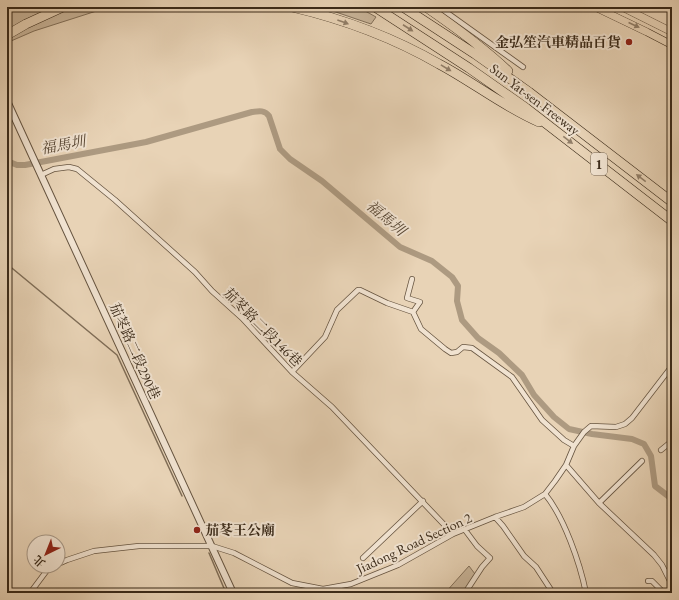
<svg xmlns="http://www.w3.org/2000/svg" width="679" height="600" font-family="'EB Garamond','Noto Serif TC',serif">
  <style>
    .green { fill: #cab69b; stroke: #82705a }
    .lines { fill: none; stroke-linecap: round; stroke-linejoin: round }
    .stream { stroke: #7f6d57; stroke-width: 1.5 }
    .canal { stroke: #ad9a81; stroke-width: 6 }
    .minor-casing { stroke: #665440; stroke-width: 6 }
    .tertiary-casing { stroke: #665440; stroke-width: 8 }
    .primary-casing { stroke: #3a2a19; stroke-width: 8 }
    .motorway-casing { stroke: #3a2a19; stroke-width: 10 }
    .minor { stroke: #f0e2d0; stroke-width: 4.5 }
    .tertiary { stroke: #f0e2d0; stroke-width: 6 }
    .primary { stroke: #e8d3b6; stroke-width: 7 }
    .motorway { stroke: #e8d3b6; stroke-width: 9 }
    .oneway { fill: #917e68 }
    .poi-dot { fill: #8f2418; stroke: #f0e2d0; stroke-width: 1.5 }
    .labels { text-anchor: middle; stroke-width: 4; stroke-linejoin: round; paint-order: stroke }
    .shield { fill: #f0e2d0; stroke: #716150; stroke-width: 1 }
    .shield-label { font-size: 13px; font-weight: bold; fill: #3a2a19 }
    .poi-label { font-size: 14px; font-weight: bold; fill: #3a2a19; stroke: #f0e2d0; text-anchor: end }
    .street-label { font-size: 14px; fill: #3a2a19; stroke: #f0e2d0 }
    .water-label { font-size: 15px; font-style: italic; fill: #574633; stroke: #f0e2d0 }
  </style>
  <rect width="100%" height="100%" fill="#e8d3b6"/>
  <filter id="stains"><feTurbulence type="fractalNoise" baseFrequency=".005" numOctaves="4"/><feColorMatrix values="0 0 0 0 .2 0 0 0 0 .09 0 0 0 0 .02 0 0 0 .5 -.17"/></filter>
  <radialGradient id="worn" r=".72"><stop offset=".6" stop-color="#630" stop-opacity="0"/><stop offset="1" stop-color="#630" stop-opacity=".3"/></radialGradient>
  <!-- green -->
  <path class="green" d="M 7,7 L 109,7 L 34,31 L 11,41 L 7,44 Z
    M 321,7 L 358,7 L 376,17 L 371,24 Z
    M 469,566 L 475,574 L 464,593 L 445,593 Z"/>
  <g class="lines">
    <!-- stream -->
    <path class="stream" d="M 7,264 L 117,355 L 182,496
      M 209,553 L 226,593"/>
    <!-- canal -->
    <path class="canal" d="M 7,161 L 17,165 L 25,165 L 146,142 L 252,112 C 259,111 265,110 269,116 L 280,149 L 290,159 L 322,181 L 400,247 L 432,261 L 452,277 L 458,286 L 457,301 L 462,320 L 478,338 L 499,353 L 522,375 L 534,395 L 554,417 L 569,429 L 592,434 L 632,439 L 644,444 L 651,456 L 655,486 L 672,499"/>
    <!-- minor casing -->
    <g class="minor-casing">
      <path id="minor" d="M 439,7 L 523,67
        M 41,175 L 54,169 L 69,167 L 77,169 L 115,200 L 195,272 L 212,291 L 242,318 L 292,372 L 332,407 L 453,534
        M 412,279 L 407,298 L 420,302 L 413,312 L 421,329 L 445,349 L 451,353 L 457,352 L 463,347 L 472,348 L 512,377 L 542,420 L 564,440 L 574,446
        M 292,372 L 325,337 L 337,310 L 358,290 L 360,290 L 387,303 L 413,312
        M 661,450 L 672,441
        M 566,465 L 599,503 L 654,555 L 662,565 L 672,585
        M 545,494 C 564,517 580,563 586,593
        M 599,503 L 642,461
        M 495,517 L 503,526 L 524,556 L 536,567 L 553,593
        M 465,530 L 477,546 L 490,558 L 482,567 L 465,593
        M 363,558 L 423,501
        M 58,564 L 67,560 L 94,551 L 139,546 L 212,546 L 234,553 L 292,583 L 323,589 L 351,584 L 398,565 L 453,534 L 495,517 L 524,507 L 545,494 L 555,481 L 566,465 L 574,446 L 584,432 L 591,426 L 616,427 L 625,424 L 632,418 L 672,366
        M 648,581 L 652,581 L 664,593
        M 30,593 L 48,569 L 54,566"/>
    </g>
    <!-- tertiary casing -->
    <g class="tertiary-casing">
      <path id="tertiary" d="M 7,101 L 233,593"/>
    </g>
    <!-- primary casing -->
    <g class="primary-casing">
      <path id="primary" d="M 595,7 L 647,32 L 672,45
        M 622,7 L 672,32"/>
    </g>
    <!-- motorway casing -->
    <g class="motorway-casing">
      <path id="motorway" d="M 292,7 C 343,19 394,38 439,64 C 473,82 504,107 539,122
        M 375,7 L 469,68 L 526,108 L 672,221
        M 403,7 L 475,54 L 529,92 L 672,202
        M 426,7 C 455,27 483,47 508,71
        M 7,35 L 26,24 L 63,7"/>
    </g>
    <!-- minor -->
    <use href="#minor" class="minor"/>
    <!-- tertiary -->
    <use href="#tertiary" class="tertiary"/>
    <!-- primary -->
    <use href="#primary" class="primary"/>
    <!-- motorway -->
    <use href="#motorway" class="motorway"/>
  </g>
  <!-- one-way arrows -->
  <defs><path id="oneway-solid" d="M-6-.8H1V-3.2L6.5 0L1 3.2V.8H-6Z"/></defs>
  <g class="oneway">
    <use href="#oneway-solid" transform="translate(343 22) rotate(20)"/>
    <use href="#oneway-solid" transform="translate(634 25) rotate(25)"/>
    <use href="#oneway-solid" transform="translate(408 28) rotate(33)"/>
    <use href="#oneway-solid" transform="translate(446 68) rotate(31)"/>
    <use href="#oneway-solid" transform="translate(568 140) rotate(38)"/>
    <use href="#oneway-solid" transform="translate(641 178) rotate(-142)"/>
  </g>
  <!-- markers -->
  <g class="poi-dot">
    <circle cx="629" cy="42" r="4"/>
    <circle cx="197" cy="530" r="4"/>
  </g>
  <g class="labels">
    <!-- shield labels -->
    <rect class="shield" x="591" y="153" width="16" height="22" rx="3"/>
    <g class="shield-label">
      <text x="599" y="169">1</text>
    </g>
    <!-- poi labels -->
    <g class="poi-label">
      <text x="621" y="47">金弘笙汽車精品百貨</text>
      <text x="205" y="535" text-anchor="start">茄苳王公廟</text>
    </g>
    <!-- street labels -->
    <g class="street-label">
      <text transform="translate(535 99) rotate(37)" y="5">Sun Yat-sen Freeway</text>
      <text transform="translate(263 327) rotate(45)" y="5">茄苳路二段146巷</text>
      <text transform="translate(135 351) rotate(66)" y="5">茄苳路二段290巷</text>
      <text transform="translate(414 543) rotate(-25)" y="5">Jiadong Road Section 2</text>
    </g>
    <!-- water labels -->
    <g class="water-label">
      <text transform="translate(63 145) rotate(-10)" y="5">福馬圳</text>
      <text transform="translate(386 218) rotate(40)" y="5">福馬圳</text>
    </g>
  </g>
  <!-- margin -->
  <rect width="679" height="600" fill="none" stroke="#e8d3b6" stroke-width="24"/>
  <rect x="8" y="8" width="663" height="584" fill="none" stroke="#3a2a19" stroke-width="2"/>
  <rect x="12" y="12" width="655" height="576" fill="none" stroke="#3a2a19"/>
  <!-- north arrow -->
  <g transform="translate(46 554) rotate(223)"><circle r="19" fill="#f0e2d0" stroke="#a79887"/>
  <path d="M0-3L7 15L0 10L-7 15Z" fill="#8f2418"/>
  <text y="-6" font-size="11" font-weight="bold" text-anchor="middle" fill="#3a2a19">北</text>
  </g>
  <rect width="100%" height="100%" filter="url(#stains)"/>
  <rect width="100%" height="100%" fill="url(#worn)"/>
</svg>
